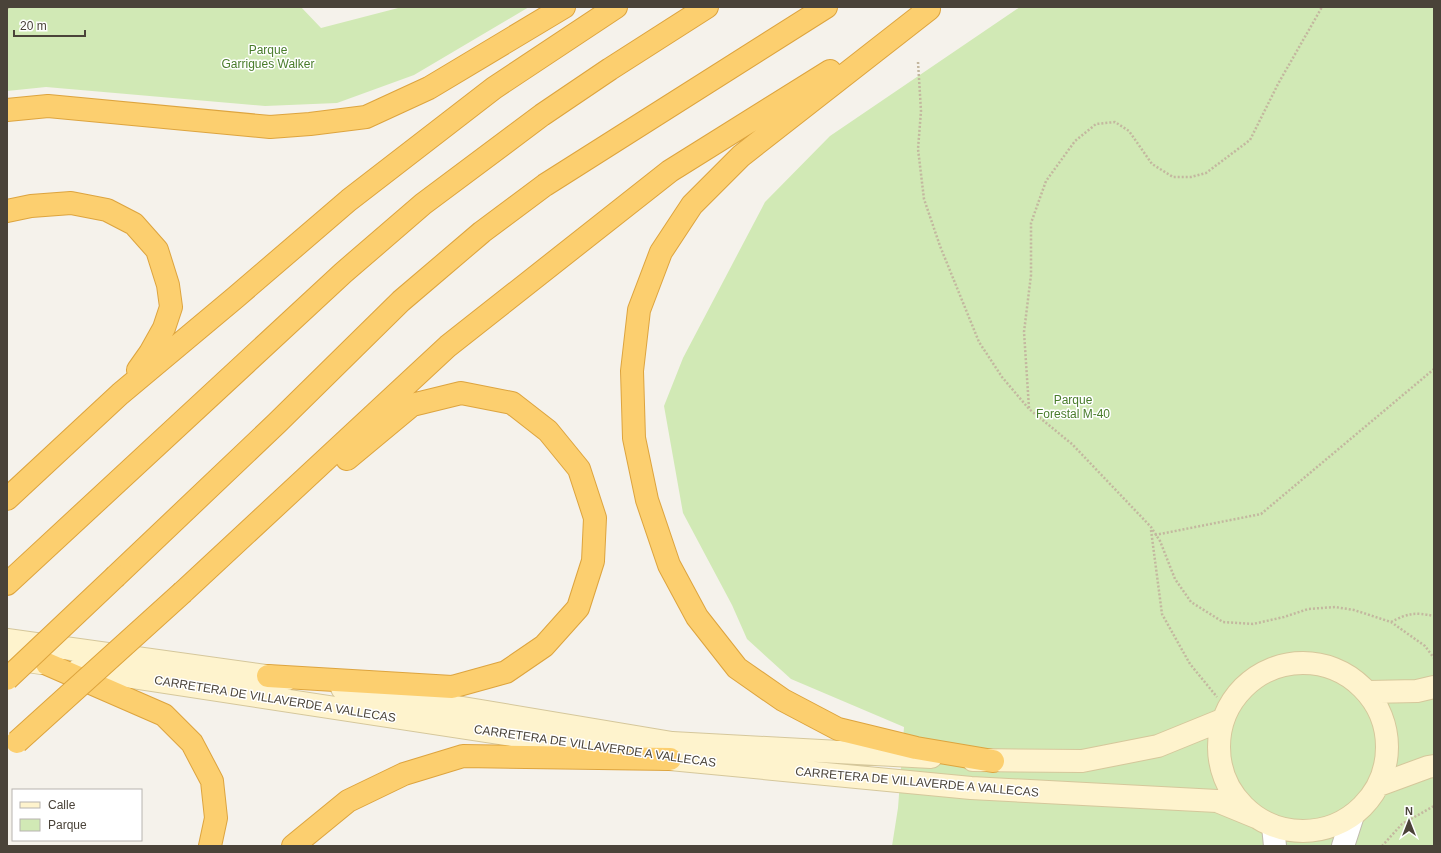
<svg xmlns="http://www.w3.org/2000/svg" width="1441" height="853" font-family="Arial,sans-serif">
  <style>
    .green { fill: #d1e9b5 }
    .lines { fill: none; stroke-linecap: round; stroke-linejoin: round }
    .street-casing { stroke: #c1bbae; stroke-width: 24 }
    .secondary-casing { stroke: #d5c79b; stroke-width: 24 }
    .highway-casing { stroke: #dda43e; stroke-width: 24 }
    .path { stroke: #c3b79f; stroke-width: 2.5; stroke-dasharray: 2 2; stroke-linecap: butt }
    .street { stroke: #fff; stroke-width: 22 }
    .secondary { stroke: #fef3cd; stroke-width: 22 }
    .highway { stroke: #fccf6f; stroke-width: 22 }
    .highway-bridge-casing { stroke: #dda43e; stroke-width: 24; stroke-linecap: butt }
    .highway-bridge { stroke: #fccf6f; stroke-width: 22 }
    .labels { text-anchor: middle; stroke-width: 3; stroke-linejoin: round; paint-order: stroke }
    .park-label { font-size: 12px; fill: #497c2b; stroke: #fff }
    .street-label { font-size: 12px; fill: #4a4339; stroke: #fff }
  </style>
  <rect width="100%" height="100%" fill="#f5f2eb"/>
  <!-- green -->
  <path class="green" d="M 7,7 L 301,7 L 321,28 L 402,7 L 529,7 L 414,75 L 337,103 L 265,106 L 46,87 L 7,91 Z
    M 1020,7 L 1434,7 L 1434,846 L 892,846 L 898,808 L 904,727 L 791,679 L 747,639 L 732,605 L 683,513 L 664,406 L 683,358 L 765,202 L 830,136 Z"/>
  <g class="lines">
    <!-- street casing -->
    <g class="street-casing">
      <path id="street" d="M 1273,826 L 1275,846
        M 1343,846 L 1353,815"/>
    </g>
    <!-- secondary casing -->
    <g class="secondary-casing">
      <path id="secondary" d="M 7,640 L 287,679
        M 7,658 L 41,663
        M1219 747a84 84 0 1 1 168 0a84 84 0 1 1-168 0Z
        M 79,669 L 617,751
        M 342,688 L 672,743 L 931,757
        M 1368,692 L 1417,691 L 1434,687
        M 651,757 L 670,759 L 971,788 L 1217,801 L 1256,817
        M 973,760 L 1082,761 L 1158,746 L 1222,720
        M 1379,785 L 1428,767 L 1434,766"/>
    </g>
    <!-- highway casing -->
    <g class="highway-casing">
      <path id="highway" d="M 929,9 L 741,156 L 692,205 L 661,252 L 639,310 L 632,371 L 634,438 L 647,500 L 669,565 L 697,617 L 737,668 L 783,700 L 838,729 L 916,748 L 993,761
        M 7,110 L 48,106 L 270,127 L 310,124 L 366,117 L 429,88 L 564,7
        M 7,211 L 31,206 L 71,203 L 107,210 L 134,224 L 157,250 L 168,285 L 171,307 L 164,328 L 150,353 L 138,370
        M 7,499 L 120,394 L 236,297 L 349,200 L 494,88 L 616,7
        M 116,576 L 277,423 L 401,301 L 482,232 L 545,185 L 826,7
        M 7,584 L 343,273 L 423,204 L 542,115 L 610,69 L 707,7
        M 183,592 L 448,346 L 670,171 L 830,71
        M 47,664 L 164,715 L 192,743 L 212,781 L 216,818 L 210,846
        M 268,676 L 452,687 L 506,672 L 544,646 L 578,608 L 593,561 L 595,518 L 579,469 L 548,431 L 512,403 L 461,393 L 412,405 L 347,459
        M 293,846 L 348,801 L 404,774 L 463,756 L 670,759"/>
    </g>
    <!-- path -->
    <path class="path" d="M 7,8 L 11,7
      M 918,62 L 921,111 L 918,149 L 924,199 L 940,246 L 979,342 L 1002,377 L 1029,409 L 1072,444 L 1151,527 L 1160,541 L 1175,579 L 1191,602 L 1223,622 L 1253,624 L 1284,617 L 1308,609 L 1335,607 L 1354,610 L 1391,622 L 1425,646 L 1434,658
      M 1029,408 L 1024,332 L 1031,275 L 1031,223 L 1046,181 L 1075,141 L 1096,124 L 1115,122 L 1129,131 L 1152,164 L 1173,177 L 1191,177 L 1206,173 L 1250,140 L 1278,84 L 1322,7
      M 1151,530 L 1162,614 L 1190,664 L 1217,697
      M 1155,535 L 1261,514 L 1434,369
      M 1391,622 C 1408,613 1415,612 1434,616
      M 1382,846 L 1402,824 L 1434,806"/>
    <!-- street -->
    <use href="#street" class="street"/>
    <!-- secondary -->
    <use href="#secondary" class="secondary"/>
    <!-- highway -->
    <use href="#highway" class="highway"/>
    <!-- highway-bridge casing -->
    <g class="highway-bridge-casing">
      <path id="highway-bridge" d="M 7,679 L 116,576
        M 17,742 L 183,592"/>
    </g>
    <!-- highway-bridge -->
    <use href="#highway-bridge" class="highway-bridge"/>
  </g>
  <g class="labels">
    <!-- park labels -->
    <g class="park-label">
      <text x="268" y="54">Parque<tspan x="268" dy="14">Garrigues Walker</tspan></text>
      <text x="1073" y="404">Parque<tspan x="1073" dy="14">Forestal M-40</tspan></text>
    </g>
    <!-- street labels -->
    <g class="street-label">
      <text transform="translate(275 699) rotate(9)" y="4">CARRETERA DE VILLAVERDE A VALLECAS</text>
      <text transform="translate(595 746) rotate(8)" y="4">CARRETERA DE VILLAVERDE A VALLECAS</text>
      <text transform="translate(917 782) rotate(5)" y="4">CARRETERA DE VILLAVERDE A VALLECAS</text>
    </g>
  </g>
  <!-- border -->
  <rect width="1441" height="853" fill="none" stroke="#4a4339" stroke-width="16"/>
  <!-- legend -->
  <rect x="12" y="789" width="130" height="52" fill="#ffffff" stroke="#b7b4b0"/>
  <rect x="20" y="802" width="20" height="6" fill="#fef3cd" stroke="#b7b4b0"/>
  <text x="48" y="809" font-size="12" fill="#4a4339">Calle</text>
  <rect x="20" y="819" width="20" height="12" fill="#d1e9b5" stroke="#b7b4b0"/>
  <text x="48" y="829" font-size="12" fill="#4a4339">Parque</text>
  <!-- north arrow -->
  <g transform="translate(1409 821)" stroke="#ffffff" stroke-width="3" paint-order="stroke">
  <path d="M0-3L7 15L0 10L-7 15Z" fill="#4a4339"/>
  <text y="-6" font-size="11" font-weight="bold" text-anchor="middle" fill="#4a4339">N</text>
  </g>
  <!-- scale -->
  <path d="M14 30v6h71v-6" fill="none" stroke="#4a4339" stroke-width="2"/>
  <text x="20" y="30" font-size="12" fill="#4a4339" stroke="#ffffff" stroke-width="3" paint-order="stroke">20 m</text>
</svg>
